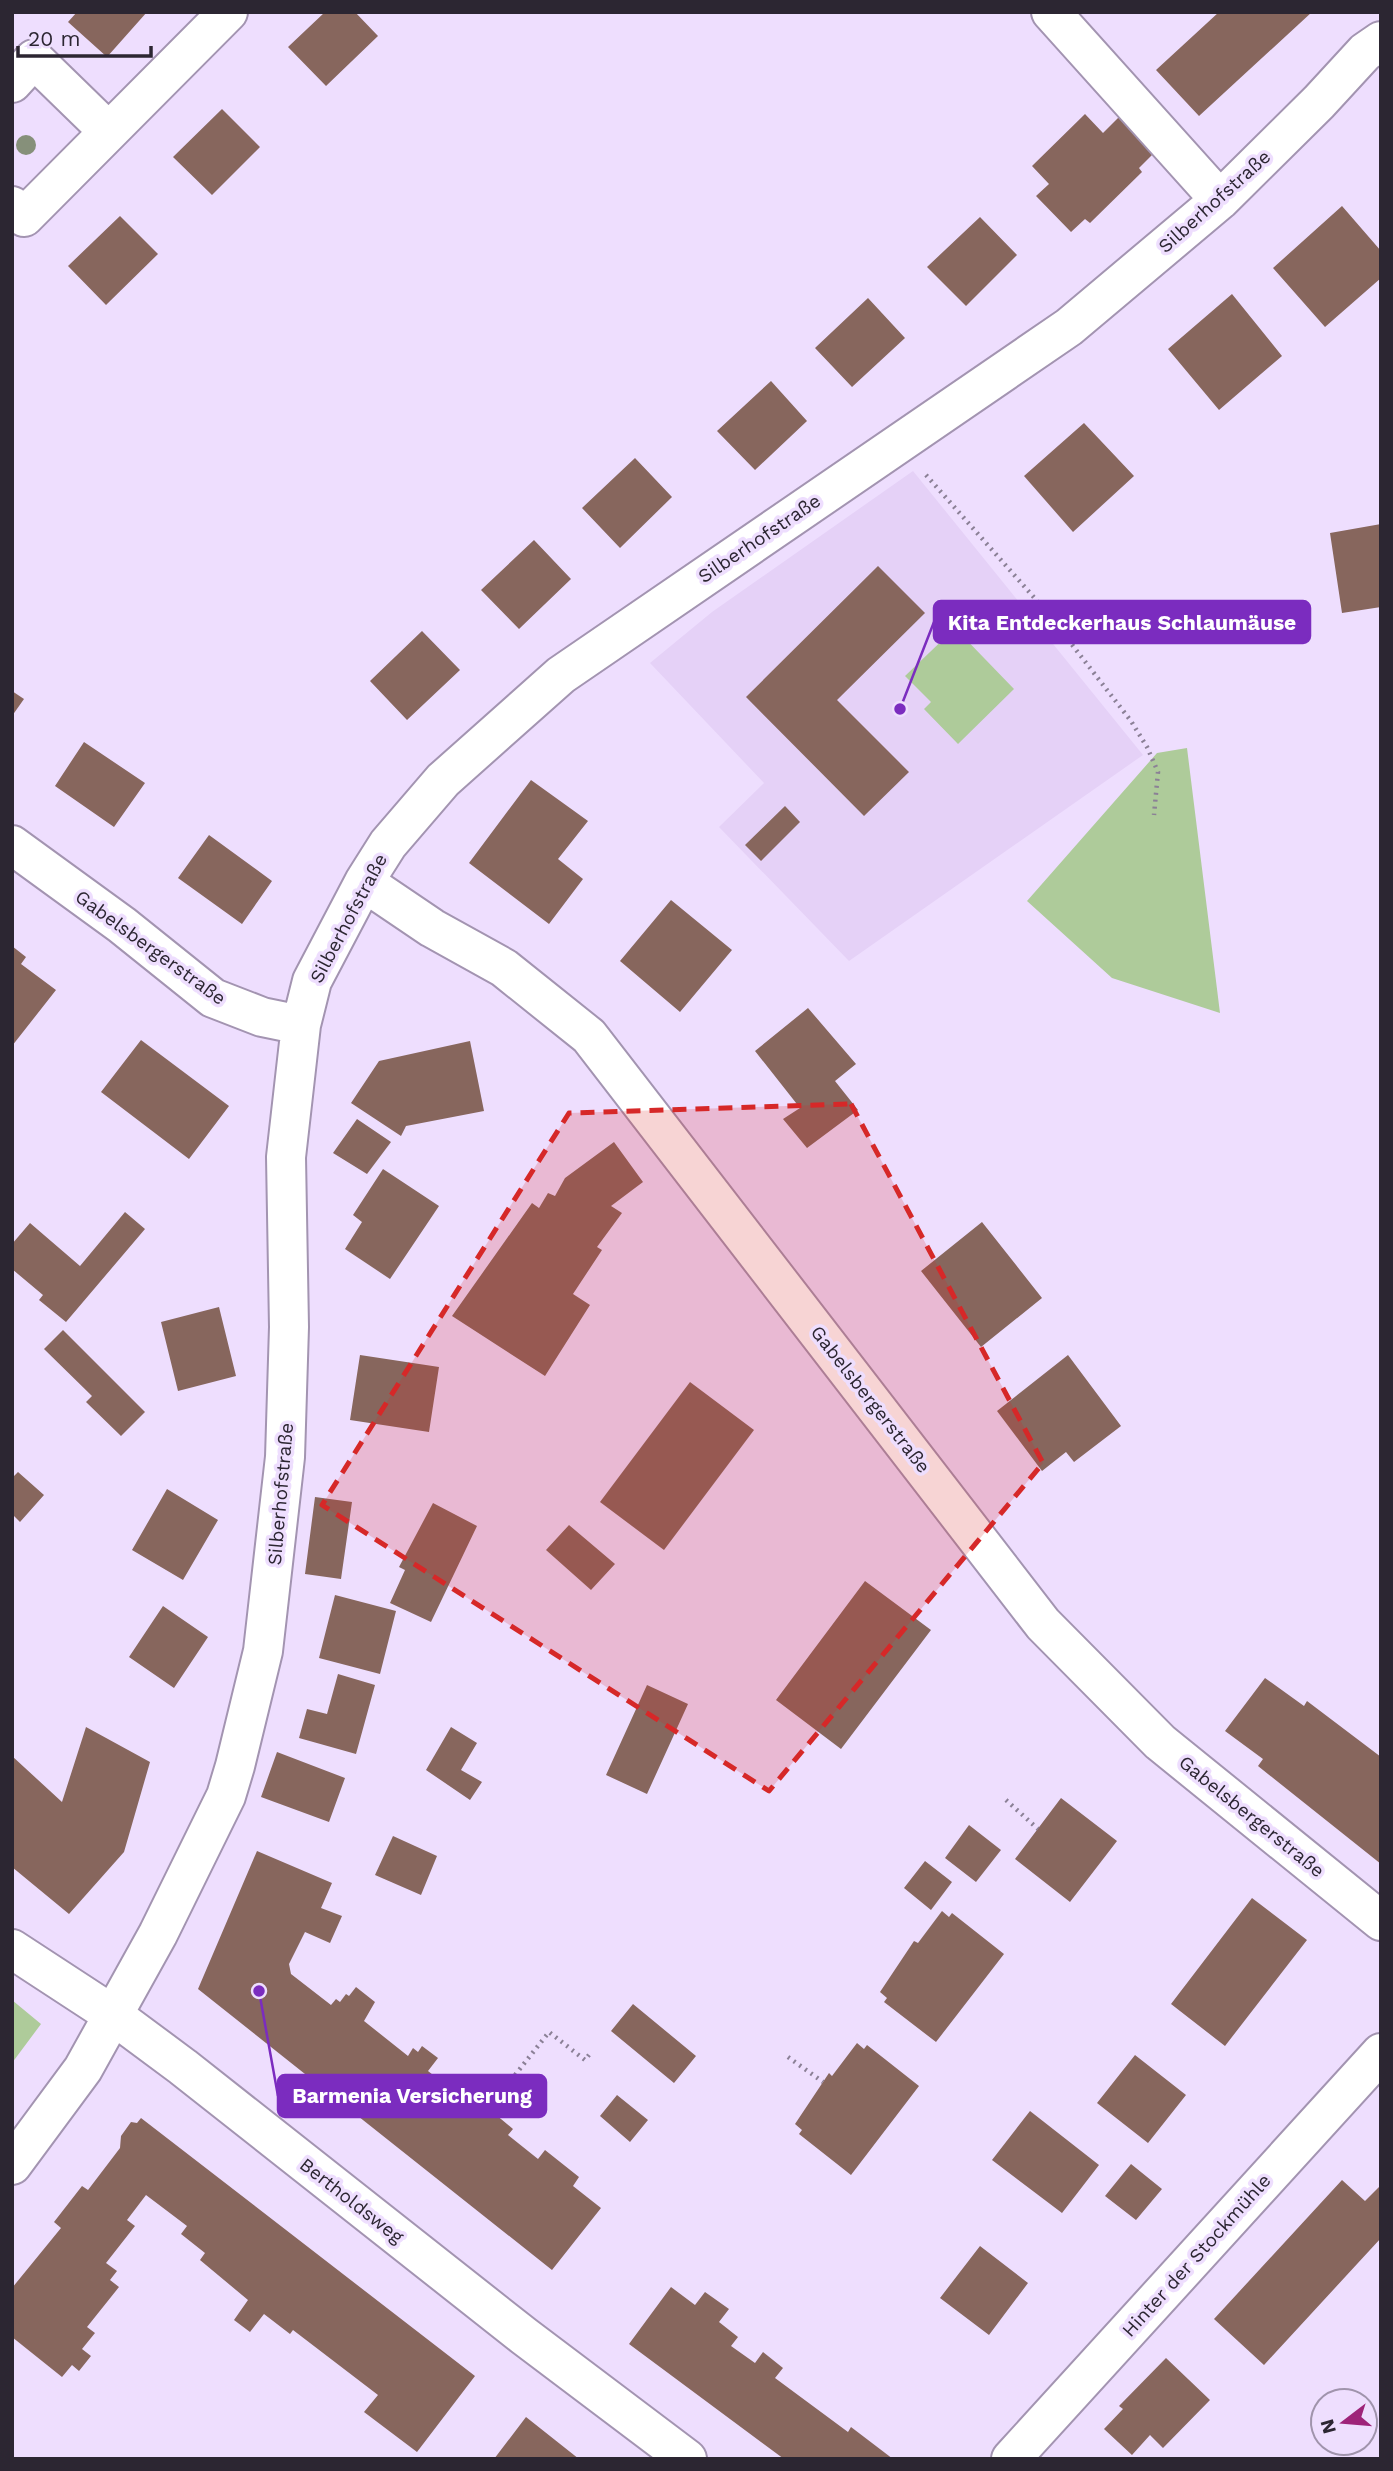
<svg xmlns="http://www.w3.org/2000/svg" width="1393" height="2471" font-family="'Work Sans',sans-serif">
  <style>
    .built { fill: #e5d1f7 }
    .green { fill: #aecb9a }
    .building { fill: #87665d }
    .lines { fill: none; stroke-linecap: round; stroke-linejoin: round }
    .minor-casing { stroke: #a394b1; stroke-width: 42 }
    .path { stroke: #8b8096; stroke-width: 4.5; stroke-dasharray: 2 5; stroke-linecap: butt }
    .minor { stroke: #fff; stroke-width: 38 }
    .tree { fill: #86907a }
    .marked { fill: #d62828; fill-opacity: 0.2; stroke: #d62828; stroke-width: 5; stroke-dasharray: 14 9; stroke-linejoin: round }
    .labels { text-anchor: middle; stroke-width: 7; stroke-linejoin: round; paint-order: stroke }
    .street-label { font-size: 19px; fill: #2c2632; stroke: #eedefe }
    .leader { fill: none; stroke: #7b2cbf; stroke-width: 2.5 }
    .callout-dot { fill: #7b2cbf; stroke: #eedefe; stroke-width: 2.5 }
    .callout { fill: #7b2cbf; stroke: #7b2cbf; stroke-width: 2.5 }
    .callout-label { font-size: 21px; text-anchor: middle; font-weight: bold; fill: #fff }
  </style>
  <rect width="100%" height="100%" fill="#eedefe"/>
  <!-- built -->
  <path class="built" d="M 913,471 L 1143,755 L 849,961 L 719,827 L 764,783 L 650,663 L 712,612 Z"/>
  <!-- green -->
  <path class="green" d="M 955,628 L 1014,689 L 958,744 L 924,709 L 931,702 L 905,676 Z
    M 1187,748 L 1220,1013 L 1112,978 L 1027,901 L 1157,753 Z
    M 12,2000 L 41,2024 L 12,2063 Z"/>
  <!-- building -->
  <path class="building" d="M 77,12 L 147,12 L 107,57 L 68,22 Z
    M 325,12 L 355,12 L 378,36 L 326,86 L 288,47 Z
    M 1219,12 L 1312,12 L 1199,116 L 1156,70 Z
    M 222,109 L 260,147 L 212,195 L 173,157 Z
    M 1085,114 L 1103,133 L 1120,116 L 1155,152 L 1139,168 L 1142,172 L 1090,223 L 1085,219 L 1071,232 L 1036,196 L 1049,184 L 1032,166 Z
    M 1342,206 L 1381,251 L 1381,278 L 1325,327 L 1273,268 Z
    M 120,216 L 158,254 L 106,305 L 68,266 Z
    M 980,217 L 1017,255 L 966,306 L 927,267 Z
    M 1232,294 L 1282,356 L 1219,410 L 1168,349 Z
    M 868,298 L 905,338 L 852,387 L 815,348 Z
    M 771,381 L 807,421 L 755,470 L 717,431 Z
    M 1084,423 L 1134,476 L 1073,532 L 1024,476 Z
    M 635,458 L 672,497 L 620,548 L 582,508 Z
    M 1381,524 L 1381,607 L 1342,613 L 1330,533 Z
    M 534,540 L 571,579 L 519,629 L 481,590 Z
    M 878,566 L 925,613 L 837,700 L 909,772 L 864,816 L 746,697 Z
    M 422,631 L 460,670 L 407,720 L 370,681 Z
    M 12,691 L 24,699 L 12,716 Z
    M 84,742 L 145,783 L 114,827 L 55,786 Z
    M 531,780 L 588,821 L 558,859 L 583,879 L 549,924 L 469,863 Z
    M 785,806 L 800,822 L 761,861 L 745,845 Z
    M 209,835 L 272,881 L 242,924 L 178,878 Z
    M 671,900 L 732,950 L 680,1012 L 620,961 Z
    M 12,946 L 26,957 L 21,964 L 56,990 L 12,1046 Z
    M 808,1008 L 856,1064 L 835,1081 L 858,1110 L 807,1148 L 783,1119 L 800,1108 L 755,1051 Z
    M 141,1040 L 229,1106 L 189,1159 L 101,1092 Z
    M 470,1041 L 484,1111 L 406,1126 L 401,1136 L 351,1103 L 379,1061 Z
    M 357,1119 L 391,1142 L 367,1174 L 333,1153 Z
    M 614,1142 L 643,1182 L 611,1206 L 622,1213 L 597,1247 L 602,1250 L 573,1294 L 590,1305 L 545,1376 L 452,1316 L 532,1203 L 539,1208 L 548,1193 L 555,1196 L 565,1178 Z
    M 383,1169 L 439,1206 L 390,1279 L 345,1249 L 362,1222 L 353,1215 Z
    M 125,1212 L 145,1229 L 66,1322 L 39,1300 L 43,1295 L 12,1269 L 12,1244 L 30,1223 L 80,1266 Z
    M 982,1222 L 1042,1298 L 981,1347 L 921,1271 Z
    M 219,1307 L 236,1376 L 178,1391 L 161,1322 Z
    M 63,1330 L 145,1412 L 121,1436 L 86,1402 L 92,1396 L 44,1349 Z
    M 360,1355 L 439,1367 L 429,1432 L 350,1420 Z
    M 1068,1355 L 1121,1426 L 1074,1462 L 1066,1452 L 1042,1471 L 997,1411 Z
    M 690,1382 L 754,1430 L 664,1550 L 600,1502 Z
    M 18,1472 L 44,1495 L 20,1522 L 12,1514 L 12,1478 Z
    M 167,1489 L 218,1520 L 183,1580 L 132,1550 Z
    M 315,1497 L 352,1502 L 341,1579 L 305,1574 Z
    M 433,1503 L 477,1526 L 431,1622 L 390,1603 L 405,1570 L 399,1567 Z
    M 569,1525 L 615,1564 L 591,1590 L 546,1550 Z
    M 865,1581 L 931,1630 L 841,1749 L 776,1700 Z
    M 335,1595 L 396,1611 L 380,1674 L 319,1658 Z
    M 163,1606 L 208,1637 L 174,1688 L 129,1657 Z
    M 338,1674 L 375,1685 L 356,1754 L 299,1738 L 307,1709 L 327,1714 Z
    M 1265,1678 L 1304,1706 L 1307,1701 L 1381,1757 L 1381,1864 L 1258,1766 L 1263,1759 L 1225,1731 Z
    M 647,1685 L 688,1704 L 647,1794 L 606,1775 Z
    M 86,1727 L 150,1762 L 124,1852 L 69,1914 L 12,1867 L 12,1756 L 62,1802 Z
    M 451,1727 L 477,1743 L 461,1770 L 482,1782 L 470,1800 L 426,1770 Z
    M 277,1752 L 345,1778 L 329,1822 L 261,1797 Z
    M 1061,1798 L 1117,1841 L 1070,1902 L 1015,1859 Z
    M 969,1825 L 1001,1850 L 976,1882 L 945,1858 Z
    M 393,1836 L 437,1856 L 421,1895 L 375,1875 Z
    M 257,1851 L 332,1883 L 321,1908 L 342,1916 L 330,1943 L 305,1932 L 289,1964 L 291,1974 L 331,2005 L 336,1999 L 340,2002 L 346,1994 L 349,1996 L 356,1987 L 375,2002 L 364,2021 L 408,2056 L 413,2048 L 418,2052 L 422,2046 L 438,2058 L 428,2071 L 471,2105 L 477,2099 L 513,2129 L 508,2135 L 538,2159 L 545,2150 L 579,2177 L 573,2186 L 601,2208 L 552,2270 L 198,1989 Z
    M 925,1861 L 952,1882 L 931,1910 L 904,1888 Z
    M 1252,1898 L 1307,1940 L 1225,2046 L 1171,2004 Z
    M 942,1911 L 949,1917 L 952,1913 L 1004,1954 L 936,2042 L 884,2002 L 887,1998 L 880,1992 L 914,1941 L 918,1943 Z
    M 633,2004 L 696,2056 L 674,2083 L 611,2031 Z
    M 857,2043 L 864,2049 L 867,2045 L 919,2086 L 851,2175 L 799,2134 L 802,2130 L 795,2124 L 829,2073 L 832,2076 Z
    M 1135,2055 L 1186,2095 L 1148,2143 L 1097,2103 Z
    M 617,2095 L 648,2120 L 630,2142 L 600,2116 Z
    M 1030,2111 L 1099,2165 L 1062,2213 L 992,2160 Z
    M 141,2118 L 475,2376 L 417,2452 L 364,2412 L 378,2395 L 293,2330 L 290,2334 L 264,2314 L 250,2332 L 234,2320 L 248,2300 L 200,2260 L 205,2253 L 181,2234 L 187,2226 L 146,2195 L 127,2220 L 135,2226 L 106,2263 L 117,2271 L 110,2280 L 119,2287 L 87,2327 L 95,2333 L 82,2349 L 91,2356 L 79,2371 L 72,2365 L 62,2377 L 12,2337 L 12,2288 L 61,2228 L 54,2222 L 82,2186 L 88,2190 L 120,2148 L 121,2136 L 131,2122 L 137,2123 Z
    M 1131,2164 L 1162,2189 L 1136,2220 L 1105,2196 Z
    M 1342,2180 L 1365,2201 L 1381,2185 L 1381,2238 L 1264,2365 L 1214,2319 Z
    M 980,2246 L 1028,2283 L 989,2335 L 940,2298 Z
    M 671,2287 L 695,2305 L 705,2292 L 729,2309 L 719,2322 L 738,2337 L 731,2346 L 755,2363 L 763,2352 L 783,2368 L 775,2378 L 848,2432 L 851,2427 L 893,2459 L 784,2459 L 629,2344 Z
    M 1166,2358 L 1210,2400 L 1163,2448 L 1150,2435 L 1132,2455 L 1104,2429 L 1123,2409 L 1119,2406 Z
    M 526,2417 L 579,2459 L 494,2459 Z"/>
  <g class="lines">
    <!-- minor casing -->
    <g class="minor-casing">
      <path id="minor" d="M 1051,12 L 1220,200
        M 12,83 L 34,59 L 108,131
        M 12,206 L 24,217 L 228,12
        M 12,845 L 122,925 L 213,998 L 262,1017 L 301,1025
        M 364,882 L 432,928 L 504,968 L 589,1036 L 1043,1624 L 1160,1742 L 1381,1921
        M 12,1949 L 113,2015 L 183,2067 L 524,2336 L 687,2459
        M 12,2165 L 83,2069 L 158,1934 L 226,1796 L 235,1766 L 263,1651 L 285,1457 L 289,1327 L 286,1157 L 301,1025 L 312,981 L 364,882 L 388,844 L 443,780 L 561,675 L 1069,327 L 1220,200 L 1319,102 L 1365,52 L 1381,41
        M 1011,2459 L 1381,2053"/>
    </g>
    <!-- path -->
    <path class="path" d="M 926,475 L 1046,611 L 1131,721 L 1147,747 L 1158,772 L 1154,815
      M 1006,1800 L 1038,1829
      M 788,2057 L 823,2082
      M 489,2108 L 549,2032 L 585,2060 L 592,2051"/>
    <!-- minor -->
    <use href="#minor" class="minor"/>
  </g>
  <!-- trees -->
  <circle class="tree" cx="26" cy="145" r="10"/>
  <!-- marked area -->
  <path class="marked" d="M 851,1104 L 1043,1463 L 769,1791 L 322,1505 L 569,1113 Z"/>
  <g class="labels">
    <!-- street labels -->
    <g class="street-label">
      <text transform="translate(1214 201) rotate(-42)" y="7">Silberhofstraße</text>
      <text transform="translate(759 538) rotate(-34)" y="7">Silberhofstraße</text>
      <text transform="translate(348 918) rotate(-62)" y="7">Silberhofstraße</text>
      <text transform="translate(151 947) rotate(36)" y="7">Gabelsbergerstraße</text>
      <text transform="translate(871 1399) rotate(52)" y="7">Gabelsbergerstraße</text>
      <text transform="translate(280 1494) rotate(-85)" y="7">Silberhofstraße</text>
      <text transform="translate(1252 1816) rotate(39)" y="7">Gabelsbergerstraße</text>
      <text transform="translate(352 2200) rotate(38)" y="7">Bertholdsweg</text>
      <text transform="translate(1196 2255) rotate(-48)" y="7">Hinter der Stockmühle</text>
    </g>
  </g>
  <!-- callouts -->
  <path class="leader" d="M900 709L934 622M259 1991L278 2096"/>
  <g class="callout-dot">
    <circle cx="900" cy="709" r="7"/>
    <circle cx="259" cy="1991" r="7"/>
  </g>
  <g class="callout">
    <rect x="934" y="601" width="376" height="42" rx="7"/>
    <rect x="278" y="2075" width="268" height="42" rx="7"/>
  </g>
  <g class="callout-label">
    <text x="1122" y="630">Kita Entdeckerhaus Schlaumäuse</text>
    <text x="412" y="2103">Barmenia Versicherung</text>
  </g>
  <!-- border -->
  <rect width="1393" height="2471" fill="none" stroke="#2c2632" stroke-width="28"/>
  <!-- north arrow -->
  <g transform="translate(1344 2422) rotate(254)"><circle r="33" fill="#eedefe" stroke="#a094ac" stroke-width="2"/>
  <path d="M0-5L12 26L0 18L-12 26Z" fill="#9e2379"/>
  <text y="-10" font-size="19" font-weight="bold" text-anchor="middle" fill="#2c2632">N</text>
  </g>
  <!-- scale -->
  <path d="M18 46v10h133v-10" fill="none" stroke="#2c2632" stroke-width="3.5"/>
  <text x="28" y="46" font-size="21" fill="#2c2632" stroke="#eedefe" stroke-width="5" paint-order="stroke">20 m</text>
</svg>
